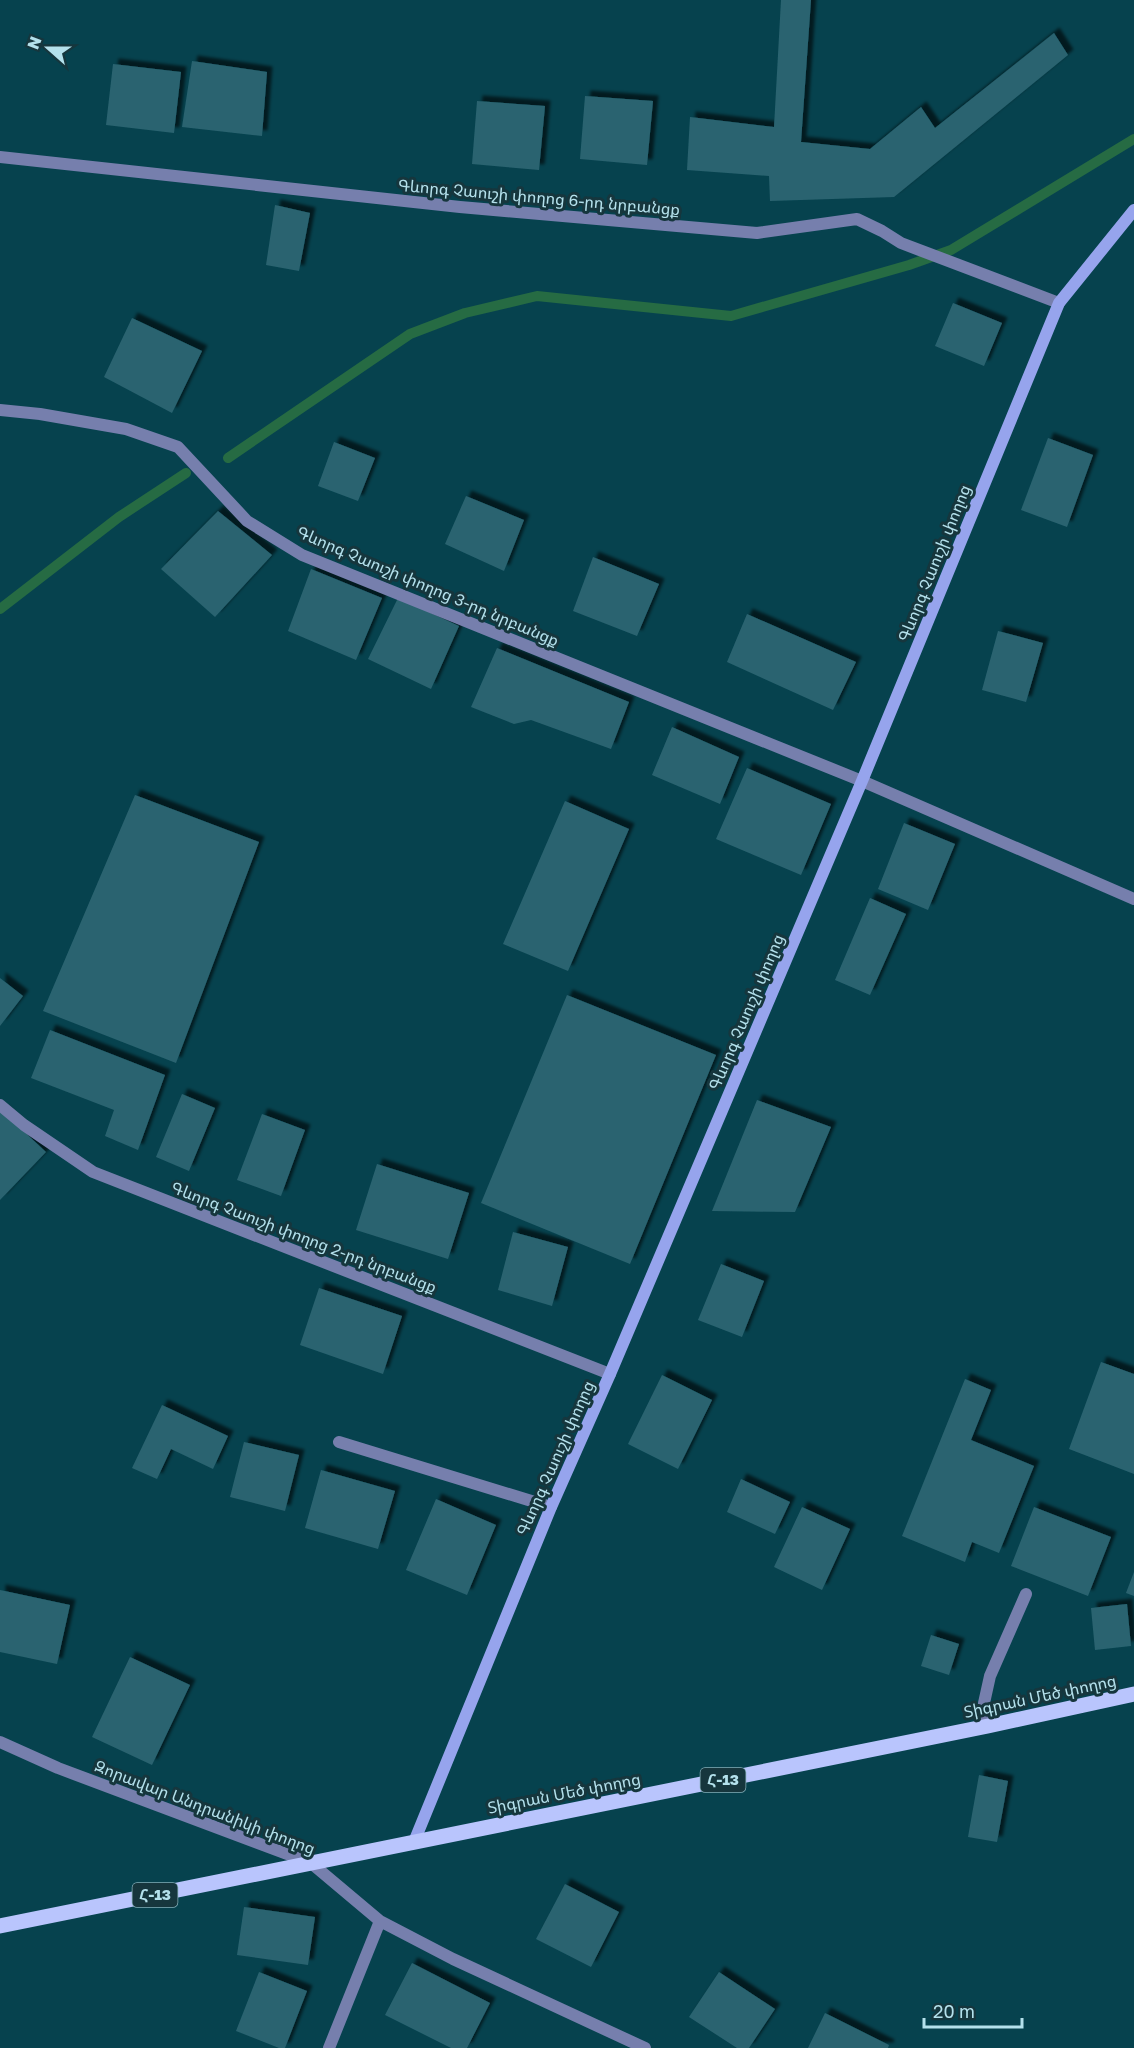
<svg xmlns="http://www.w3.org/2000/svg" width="1134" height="2048" font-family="'Golos Text','Noto Sans Armenian',sans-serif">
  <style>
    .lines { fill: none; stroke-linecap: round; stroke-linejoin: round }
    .stream { stroke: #266b43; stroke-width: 10 }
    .building { fill: #2a6370; filter: url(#shadow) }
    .service { stroke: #767fad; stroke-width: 12 }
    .minor { stroke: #767fad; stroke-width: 12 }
    .tertiary { stroke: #767fad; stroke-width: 12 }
    .secondary { stroke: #96a4ed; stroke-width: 12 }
    .primary { stroke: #b9c5fd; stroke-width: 15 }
    .labels { text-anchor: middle; stroke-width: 6; stroke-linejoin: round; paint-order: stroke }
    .shield { fill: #16363d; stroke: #85aeb8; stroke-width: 1.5 }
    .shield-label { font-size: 15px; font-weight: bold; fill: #b4e1ec }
    .street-label { font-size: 16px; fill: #b4e1ec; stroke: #16363d }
  </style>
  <defs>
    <filter id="shadow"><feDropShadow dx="5.5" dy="-5.5" stdDeviation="1.5" flood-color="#0009"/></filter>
  </defs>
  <rect width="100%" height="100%" fill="#06424e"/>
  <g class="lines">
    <!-- stream -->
    <path class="stream" d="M 228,458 L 410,334 L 465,313 L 537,296 L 731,316 L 909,265 L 951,250 L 1134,139
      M 0,609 L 119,517 L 186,473"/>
  </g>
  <!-- building -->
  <path class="building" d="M 781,0 L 811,0 L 801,142 L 870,149 L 921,107 L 935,128 L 1054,33 L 1068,55 L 894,197 L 770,201 L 769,176 L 687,170 L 690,117 L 774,127 Z
    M 192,61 L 267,72 L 262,136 L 182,127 Z
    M 113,64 L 181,72 L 174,133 L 106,125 Z
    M 585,96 L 653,101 L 647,165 L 580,159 Z
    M 477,101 L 545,106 L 539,170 L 472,164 Z
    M 275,205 L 310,213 L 299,271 L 266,265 Z
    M 953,303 L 1002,323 L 984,366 L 935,346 Z
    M 132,318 L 202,351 L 172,413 L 104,377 Z
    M 1048,438 L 1093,455 L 1067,527 L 1021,510 Z
    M 334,442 L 375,458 L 358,501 L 318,486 Z
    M 466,496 L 524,520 L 504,571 L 445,544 Z
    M 218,511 L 272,555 L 215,617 L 161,569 Z
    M 593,557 L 659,584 L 637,636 L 573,611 Z
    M 311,569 L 382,598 L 356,660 L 288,631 Z
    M 398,598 L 459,626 L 431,689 L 368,659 Z
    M 747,614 L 856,662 L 833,710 L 727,662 Z
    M 998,631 L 1043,643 L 1026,702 L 982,690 Z
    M 497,648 L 629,702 L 611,749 L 531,720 L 514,724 L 471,707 Z
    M 672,727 L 739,757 L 720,804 L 652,775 Z
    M 747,768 L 831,804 L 801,875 L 716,839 Z
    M 135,795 L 259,842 L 176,1063 L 43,1011 Z
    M 565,801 L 629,829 L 568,971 L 503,944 Z
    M 904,823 L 955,844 L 928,910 L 878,889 Z
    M 870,898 L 906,914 L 870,995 L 835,980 Z
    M 0,978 L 23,996 L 0,1026 Z
    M 567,995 L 716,1055 L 630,1264 L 481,1203 Z
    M 50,1030 L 165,1075 L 138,1150 L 105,1136 L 114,1110 L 31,1078 Z
    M 182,1094 L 215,1108 L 189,1171 L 156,1157 Z
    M 757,1100 L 831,1127 L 795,1212 L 712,1211 Z
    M 2,1111 L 46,1152 L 0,1200 L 0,1113 Z
    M 262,1114 L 305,1130 L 281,1196 L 237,1180 Z
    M 377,1164 L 469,1193 L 448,1259 L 356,1230 Z
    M 513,1232 L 568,1247 L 552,1306 L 498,1290 Z
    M 721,1264 L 764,1281 L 742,1337 L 698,1320 Z
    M 319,1288 L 402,1316 L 383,1374 L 300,1345 Z
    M 1101,1362 L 1134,1374 L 1134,1474 L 1069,1449 Z
    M 662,1375 L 712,1400 L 678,1469 L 628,1444 Z
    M 965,1379 L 991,1390 L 971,1440 L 1034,1466 L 999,1553 L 972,1542 L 965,1562 L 902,1536 Z
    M 162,1405 L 228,1436 L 213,1469 L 171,1449 L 157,1479 L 132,1468 Z
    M 244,1442 L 299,1455 L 285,1511 L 230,1497 Z
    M 321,1470 L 395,1491 L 378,1549 L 305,1528 Z
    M 741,1479 L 790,1502 L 775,1534 L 727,1512 Z
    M 436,1499 L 496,1525 L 467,1595 L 406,1570 Z
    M 802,1507 L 850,1529 L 822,1590 L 774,1567 Z
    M 1034,1507 L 1111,1537 L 1088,1596 L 1011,1566 Z
    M 1134,1572 L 1134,1596 L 1126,1593 Z
    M 0,1590 L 70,1605 L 57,1664 L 0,1652 Z
    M 1127,1604 L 1131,1646 L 1095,1650 L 1091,1608 Z
    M 931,1635 L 959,1644 L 949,1675 L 921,1666 Z
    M 130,1657 L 190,1685 L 152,1765 L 92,1737 Z
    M 979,1775 L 1008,1781 L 997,1842 L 968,1837 Z
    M 565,1884 L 619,1912 L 591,1967 L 536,1939 Z
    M 244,1907 L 315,1917 L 308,1965 L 237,1955 Z
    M 412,1963 L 490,2003 L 467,2048 L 451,2048 L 385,2015 Z
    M 259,1972 L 307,1991 L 285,2048 L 279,2048 L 236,2031 Z
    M 719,1972 L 775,2009 L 749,2048 L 737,2048 L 689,2017 Z
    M 825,2013 L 889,2045 L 888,2048 L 808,2048 Z"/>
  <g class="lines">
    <!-- service -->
    <path class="service" d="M 988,1726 L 984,1703 L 990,1676 L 1026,1594"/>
    <!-- minor -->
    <path class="minor" d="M 0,157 L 460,207 L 757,233 L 857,219 L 882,231 L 901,243 L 1059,303
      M 0,410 L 40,414 L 126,429 L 178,447 L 247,521 L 302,555 L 862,781 L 1134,899
      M 0,1105 L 24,1125 L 93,1172 L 610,1374
      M 339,1442 L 551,1507
      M 311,1863 L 380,1921 L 453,1959 L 645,2048
      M 329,2048 L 380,1921"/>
    <!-- tertiary -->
    <path class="tertiary" d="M 0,1742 L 58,1768 L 311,1863"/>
    <!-- secondary -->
    <path class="secondary" d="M 414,1842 L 551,1507 L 610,1374 L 862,781 L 1059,303 L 1134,210"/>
    <!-- primary -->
    <path class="primary" d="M 0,1926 L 988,1726 L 1134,1694"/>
  </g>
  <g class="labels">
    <!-- shield labels -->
    <g class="shield">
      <rect x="700.5" y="1768" width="45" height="24" rx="4.5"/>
      <rect x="132.5" y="1883" width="45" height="24" rx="4.5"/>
    </g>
    <g class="shield-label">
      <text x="723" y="1785">Հ-13</text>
      <text x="155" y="1900">Հ-13</text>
    </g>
    <!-- street labels -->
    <g class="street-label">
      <text transform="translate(539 197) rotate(5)" y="6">Գևորգ Չաուշի փողոց 6-րդ նրբանցք</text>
      <text transform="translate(934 563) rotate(-68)" y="6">Գևորգ Չաուշի փողոց</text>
      <text transform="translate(428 586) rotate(23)" y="6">Գևորգ Չաուշի փողոց 3-րդ նրբանցք</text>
      <text transform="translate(746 1012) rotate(-67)" y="6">Գևորգ Չաուշի փողոց</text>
      <text transform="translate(304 1237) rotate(21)" y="6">Գևորգ Չաուշի փողոց 2-րդ նրբանցք</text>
      <text transform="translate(555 1458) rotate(-66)" y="6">Գևորգ Չաուշի փողոց</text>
      <text transform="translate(1040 1696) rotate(-12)" y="6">Տիգրան Մեծ փողոց</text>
      <text transform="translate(564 1793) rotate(-11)" y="6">Տիգրան Մեծ փողոց</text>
      <text transform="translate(205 1807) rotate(21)" y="6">Զորավար Անդրանիկի փողոց</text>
    </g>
  </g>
  <!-- north arrow -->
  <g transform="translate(48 48) rotate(291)" stroke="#16363d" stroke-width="4.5" paint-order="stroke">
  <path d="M0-4.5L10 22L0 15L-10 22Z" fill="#b4e1ec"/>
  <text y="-9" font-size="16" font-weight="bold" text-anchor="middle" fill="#b4e1ec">N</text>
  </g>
  <!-- scale -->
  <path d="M924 2018v9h98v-9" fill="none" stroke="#b4e1ec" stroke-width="3"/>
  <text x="933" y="2018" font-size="18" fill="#b4e1ec" stroke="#16363d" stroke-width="4.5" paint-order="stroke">20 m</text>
</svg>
